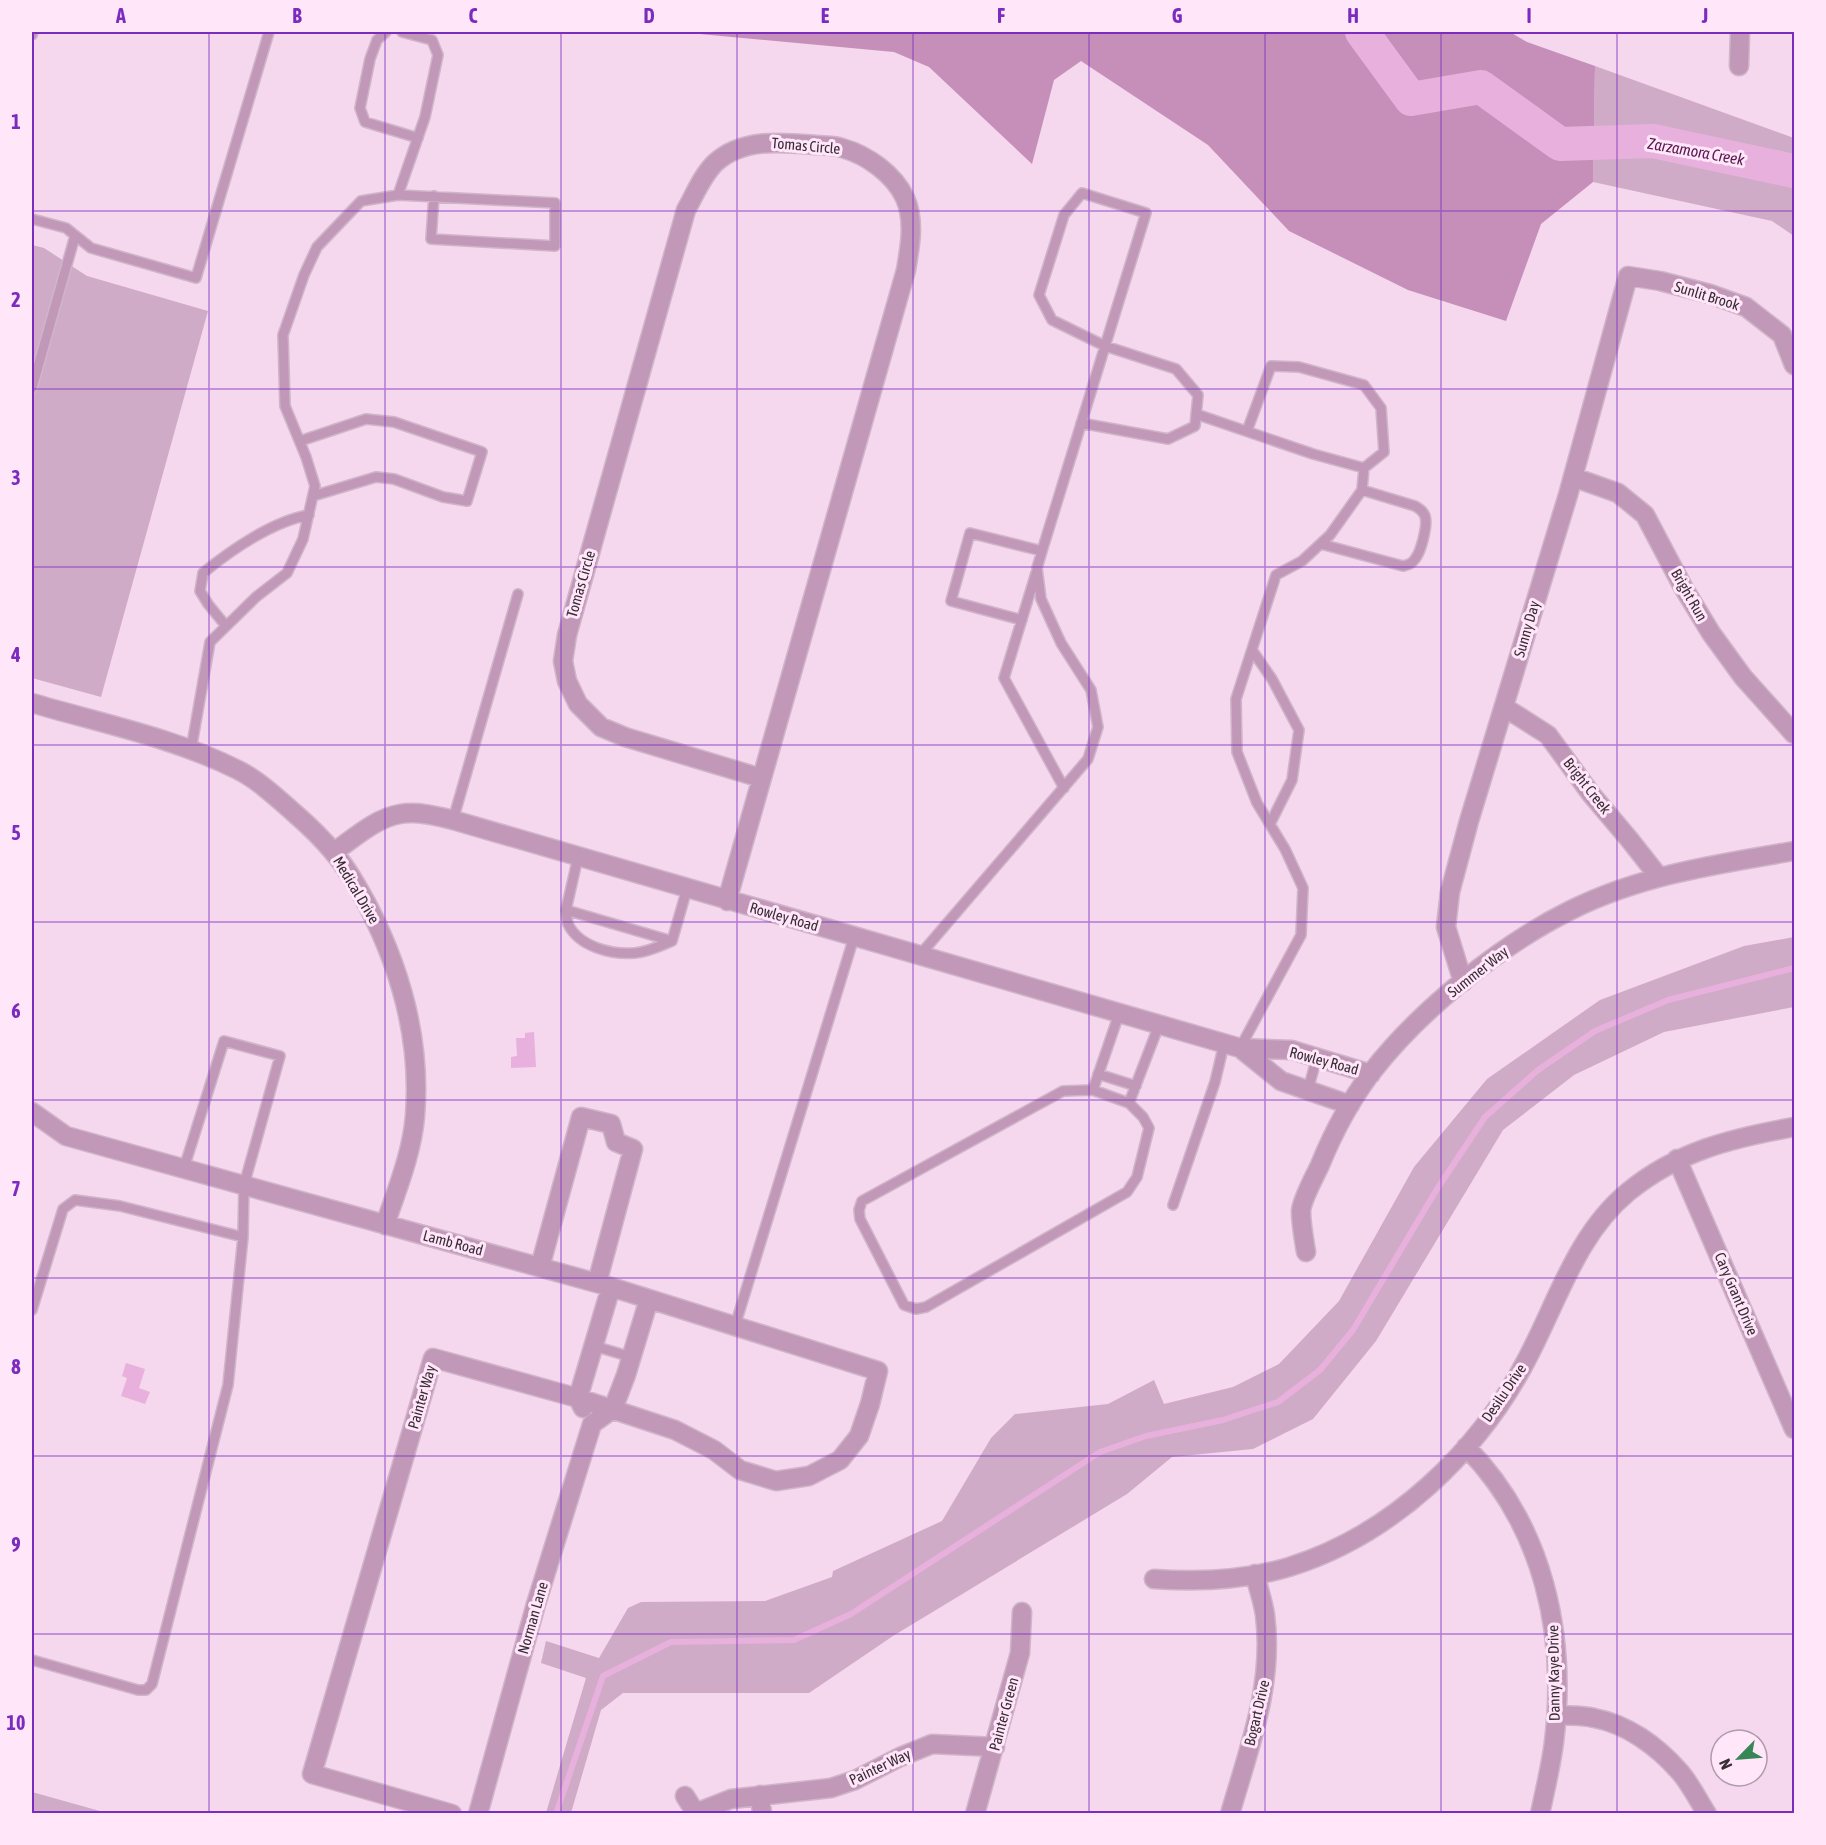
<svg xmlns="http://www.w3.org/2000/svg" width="1826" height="1845" font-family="'Asap Condensed',sans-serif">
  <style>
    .green { fill: #d0abc7 }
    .forest { fill: #c68fba }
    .water { fill: #e8b0dc }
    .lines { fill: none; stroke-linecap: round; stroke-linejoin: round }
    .stream { stroke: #e8b0dc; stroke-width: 6 }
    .river { stroke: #e8b0dc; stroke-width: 34 }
    .lane-casing { stroke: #cfb5c9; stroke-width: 12 }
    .street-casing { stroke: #cfb5c9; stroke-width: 21 }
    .lane { stroke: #c298b9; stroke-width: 9 }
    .street { stroke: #c298b9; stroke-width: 18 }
    .grid { fill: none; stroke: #7b2cbf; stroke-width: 1.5; stroke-opacity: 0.55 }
    .labels { text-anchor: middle; stroke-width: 6; stroke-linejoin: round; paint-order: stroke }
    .street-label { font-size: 15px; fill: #382c36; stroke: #ffe6f9 }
    .water-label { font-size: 16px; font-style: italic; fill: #58174f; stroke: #ffe6f9 }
    .neatline { fill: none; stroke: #7b2cbf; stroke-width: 2 }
    .grid-label { font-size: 20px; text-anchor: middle; font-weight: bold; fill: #7b2cbf }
  </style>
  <rect width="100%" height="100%" fill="#f5d7ee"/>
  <!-- green -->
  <path class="green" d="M 1595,66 L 1794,138 L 1794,236 L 1772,221 L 1593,182 Z
    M 32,245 L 44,248 L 87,276 L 208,311 L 101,697 L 32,678 Z
    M 1794,937 L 1794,1007 L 1664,1032 L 1574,1075 L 1503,1130 L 1376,1341 L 1313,1419 L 1253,1449 L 1172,1457 L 1127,1494 L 893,1636 L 809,1693 L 623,1693 L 601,1710 L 571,1813 L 546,1813 L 586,1678 L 541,1663 L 546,1641 L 599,1658 L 628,1608 L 641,1602 L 765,1601 L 832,1577 L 833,1571 L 942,1521 L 991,1438 L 1015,1414 L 1108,1404 L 1154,1380 L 1164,1404 L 1233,1387 L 1279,1364 L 1339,1301 L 1414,1167 L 1487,1079 L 1600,1000 L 1744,946 Z
    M 32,1792 L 107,1813 L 32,1813 Z"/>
  <!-- forest -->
  <path class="forest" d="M 678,32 L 1510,32 L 1527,42 L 1595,66 L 1593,182 L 1541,224 L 1506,321 L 1408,290 L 1289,231 L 1208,145 L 1081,61 L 1054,80 L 1032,164 L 929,67 L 894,52 Z"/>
  <!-- water -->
  <path class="water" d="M 534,1032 L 536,1067 L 511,1068 L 511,1057 L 517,1056 L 516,1038 L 525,1038 L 525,1033 Z
    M 126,1363 L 145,1369 L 139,1388 L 150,1392 L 145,1404 L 121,1396 L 127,1378 L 122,1376 Z"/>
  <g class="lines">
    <!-- stream -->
    <path class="stream" d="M 556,1814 L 603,1676 L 671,1642 L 794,1640 L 851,1614 L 1100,1452 L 1146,1436 L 1223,1420 L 1278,1402 L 1320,1370 L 1353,1330 L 1437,1189 L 1485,1117 L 1538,1070 L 1595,1031 L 1668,1000 L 1794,968"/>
    <!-- river -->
    <path class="river" d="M 1362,32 L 1411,99 L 1481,87 L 1560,144 L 1653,141 L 1794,171"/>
    <!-- lane casing -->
    <g class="lane-casing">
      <path id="lane" d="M 386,32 L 377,40 L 370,59 L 360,108 L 365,122 L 418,138
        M 32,35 L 33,32
        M 398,195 L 555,203 L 555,246 L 431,239 L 434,196
        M 32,219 L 66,228 L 91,248 L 196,278 L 269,32
        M 32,388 L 75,236
        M 1196,414 L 1313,454 L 1364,468 L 1384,452 L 1381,408 L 1364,385 L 1299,367 L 1271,366 L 1247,431
        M 300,441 L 366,419 L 394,422 L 482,452 L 467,501 L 443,497 L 394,479 L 376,477 L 313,496
        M 1321,544 L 1403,566 C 1408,565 1412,564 1415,559 C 1421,552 1428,525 1425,516 C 1423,511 1420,509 1415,506 L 1362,490
        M 1036,573 L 1004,678 L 1064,788
        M 1022,620 L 951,601 L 970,533 L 1042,551
        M 226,626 L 208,604 L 200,591 L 203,573 C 231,550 273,521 309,515
        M 1252,650 L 1272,679 L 1299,730 L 1292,780 L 1270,824
        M 191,750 L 210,642 L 256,597 L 287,573 L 303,539 L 315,486 L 306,457 L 285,406 L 283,335 L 304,275 L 317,247 L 361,201 L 398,195 L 425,117 L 438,55 L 432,40 L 402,32
        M 453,820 L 518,594
        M 578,857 L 566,910 L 672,941 L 687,889
        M 566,910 C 567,915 567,921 568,924 C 579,947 612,955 635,953 C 648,952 660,946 672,941
        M 919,956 L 1088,759 L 1098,727 L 1091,690 L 1061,643 L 1041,599 L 1037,568 L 1042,551 L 1146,213 L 1082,193 L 1064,215 L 1039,295 L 1052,320 L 1105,346 L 1176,369 L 1198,395 L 1195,426 L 1168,439 L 1081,423
        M 1119,1014 L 1093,1090 L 1129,1103 L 1159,1025
        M 1240,1048 L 1301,935 L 1303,888 L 1285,849 L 1257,803 L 1237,752 L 1236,699 L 1276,575 L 1302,561 L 1330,535 L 1362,490 L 1364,468
        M 1098,1074 L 1136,1086
        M 1093,1090 L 1063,1091 L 862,1201 L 859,1210 L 860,1219 L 904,1305 L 916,1309 L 926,1307 L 1127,1192 L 1137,1177 L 1149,1128 L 1143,1117 L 1129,1103
        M 1308,1090 L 1317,1057
        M 1173,1205 L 1215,1082 L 1224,1044
        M 32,1310 L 63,1209 L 75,1200 L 120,1206 L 243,1237
        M 735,1326 L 854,937
        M 594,1346 L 631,1357
        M 32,1660 L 138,1690 L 146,1690 L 152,1684 L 228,1385 L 243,1237 L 244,1185 L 280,1056 L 224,1041 L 184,1168"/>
    </g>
    <!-- street casing -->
    <g class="street-casing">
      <path id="street" d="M 1739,66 L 1740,32
        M 1573,477 L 1618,493 L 1645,515 L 1683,587 L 1711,633 L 1743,677 L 1794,734
        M 32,703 C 100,723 175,738 238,770 C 258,780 276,797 292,811 C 307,824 322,838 334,853 C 348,869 358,888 368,906 C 402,972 421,1041 415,1116 C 412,1153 397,1189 385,1225
        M 1504,707 L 1548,735 L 1591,794 L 1629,839 L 1659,877
        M 334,852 C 354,838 376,818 400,814 C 417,811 437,816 453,820 L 1240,1048 L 1292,1050 L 1371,1074
        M 727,901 L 906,270 C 910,247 915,220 905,198 C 894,174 867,155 842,148 C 834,145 824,146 815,145 C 781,142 742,138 715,163 C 702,176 695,194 686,210 L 567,635 L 563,661 L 567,681 L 578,704 L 601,727 L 625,737 L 761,778
        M 1463,982 L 1446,927 L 1450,892 L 1469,821 L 1568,495 L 1628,276 L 1660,281 L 1710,294 L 1746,307 L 1782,335 L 1794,365
        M 1240,1048 L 1281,1081 L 1350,1105
        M 32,1112 L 66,1136 L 611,1287 L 878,1371 L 870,1404 L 859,1436 L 840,1460 L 809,1476 L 776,1481 L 740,1470 L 714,1450 L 675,1430 L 578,1398 L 433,1358 L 312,1774 L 452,1814
        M 1677,1159 L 1794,1429
        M 1306,1252 C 1304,1239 1301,1224 1301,1211 C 1302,1199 1315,1176 1320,1165 C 1333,1133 1350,1101 1371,1073 C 1419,1011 1500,945 1571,910 C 1641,875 1718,864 1794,851
        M 540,1267 L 581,1117 L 611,1124 L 616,1142 L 633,1149 L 597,1283
        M 583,1408 L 578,1398 L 611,1287
        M 1466,1447 C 1544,1526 1567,1635 1554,1742 C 1551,1766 1545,1790 1540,1814
        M 1154,1579 C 1198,1582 1246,1580 1289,1567 C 1392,1535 1479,1452 1528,1357 C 1558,1300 1577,1234 1628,1192 C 1678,1151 1732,1138 1794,1127
        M 1557,1715 C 1569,1716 1582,1715 1594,1718 C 1627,1724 1657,1746 1679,1771 C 1690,1783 1698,1800 1707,1814
        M 760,1795 L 762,1814
        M 685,1796 L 695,1812
        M 478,1814 L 536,1604 L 592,1424 L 613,1409 L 626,1375 L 649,1299
        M 693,1814 L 731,1799 L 831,1788 L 855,1780 L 900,1757 L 932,1744 L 995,1747
        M 975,1814 L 1020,1653 L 1022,1612
        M 1230,1814 C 1249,1748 1274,1684 1265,1615 C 1263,1601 1258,1588 1255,1574"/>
    </g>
    <!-- lane -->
    <use href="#lane" class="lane"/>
    <!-- street -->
    <use href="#street" class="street"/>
  </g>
  <!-- grid -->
  <path class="grid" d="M 209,32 L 209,1814M 385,32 L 385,1814M 561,32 L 561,1814M 737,32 L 737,1814M 913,32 L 913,1814M 1089,32 L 1089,1814M 1265,32 L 1265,1814M 1441,32 L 1441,1814M 1617,32 L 1617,1814M 32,211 L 1794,211M 32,389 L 1794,389M 32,567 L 1794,567M 32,745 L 1794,745M 32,922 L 1794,922M 32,1100 L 1794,1100M 32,1278 L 1794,1278M 32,1456 L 1794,1456M 32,1634 L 1794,1634"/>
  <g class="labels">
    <!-- street labels -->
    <g class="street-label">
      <text transform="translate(806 146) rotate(5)" y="5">Tomas Circle</text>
      <text transform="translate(1707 296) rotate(17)" y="5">Sunlit Brook</text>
      <text transform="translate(581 584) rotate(-74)" y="5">Tomas Circle</text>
      <text transform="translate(1689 595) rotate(60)" y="5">Bright Run</text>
      <text transform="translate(1527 629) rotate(-74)" y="5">Sunny Day</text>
      <text transform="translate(1587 786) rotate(52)" y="5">Bright Creek</text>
      <text transform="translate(356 890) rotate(59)" y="5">Medical Drive</text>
      <text transform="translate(784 917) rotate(16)" y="5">Rowley Road</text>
      <text transform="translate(1478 972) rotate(-38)" y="5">Summer Way</text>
      <text transform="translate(1324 1061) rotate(15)" y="5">Rowley Road</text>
      <text transform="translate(453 1243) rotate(15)" y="5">Lamb Road</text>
      <text transform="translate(1736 1294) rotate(67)" y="5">Cary Grant Drive</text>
      <text transform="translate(1504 1393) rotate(-56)" y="5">Desilu Drive</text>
      <text transform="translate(422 1397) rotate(-74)" y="5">Painter Way</text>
      <text transform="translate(533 1618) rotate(-74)" y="5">Norman Lane</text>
      <text transform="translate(1554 1673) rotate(-91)" y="5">Danny Kaye Drive</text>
      <text transform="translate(1257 1713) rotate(-77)" y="5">Bogart Drive</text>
      <text transform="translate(1004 1714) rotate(-75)" y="5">Painter Green</text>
      <text transform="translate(880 1767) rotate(-25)" y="5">Painter Way</text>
    </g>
    <!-- water labels -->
    <g class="water-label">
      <text transform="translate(1696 151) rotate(10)" y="6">Zarzamora Creek</text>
    </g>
  </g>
  <!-- border -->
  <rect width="1826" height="1845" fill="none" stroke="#ffe6f9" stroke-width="66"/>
  <!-- north arrow -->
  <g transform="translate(1739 1758) rotate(245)"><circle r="28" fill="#ffe6f9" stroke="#af9cab" stroke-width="1.5"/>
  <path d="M0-4.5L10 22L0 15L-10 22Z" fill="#378656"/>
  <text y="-9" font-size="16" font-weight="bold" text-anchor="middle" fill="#382c36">N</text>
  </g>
  <rect x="33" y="33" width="1760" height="1779" class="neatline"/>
  <g class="grid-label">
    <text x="121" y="23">A</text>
    <text x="297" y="23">B</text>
    <text x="473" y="23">C</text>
    <text x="649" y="23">D</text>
    <text x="825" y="23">E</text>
    <text x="1001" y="23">F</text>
    <text x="1177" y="23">G</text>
    <text x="1353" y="23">H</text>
    <text x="1529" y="23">I</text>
    <text x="1705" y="23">J</text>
    <text x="16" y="129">1</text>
    <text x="16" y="307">2</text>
    <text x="16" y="485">3</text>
    <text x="16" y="662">4</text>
    <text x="16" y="840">5</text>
    <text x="16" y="1018">6</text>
    <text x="16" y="1196">7</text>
    <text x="16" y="1374">8</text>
    <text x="16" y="1552">9</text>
    <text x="16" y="1730">10</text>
  </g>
</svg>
